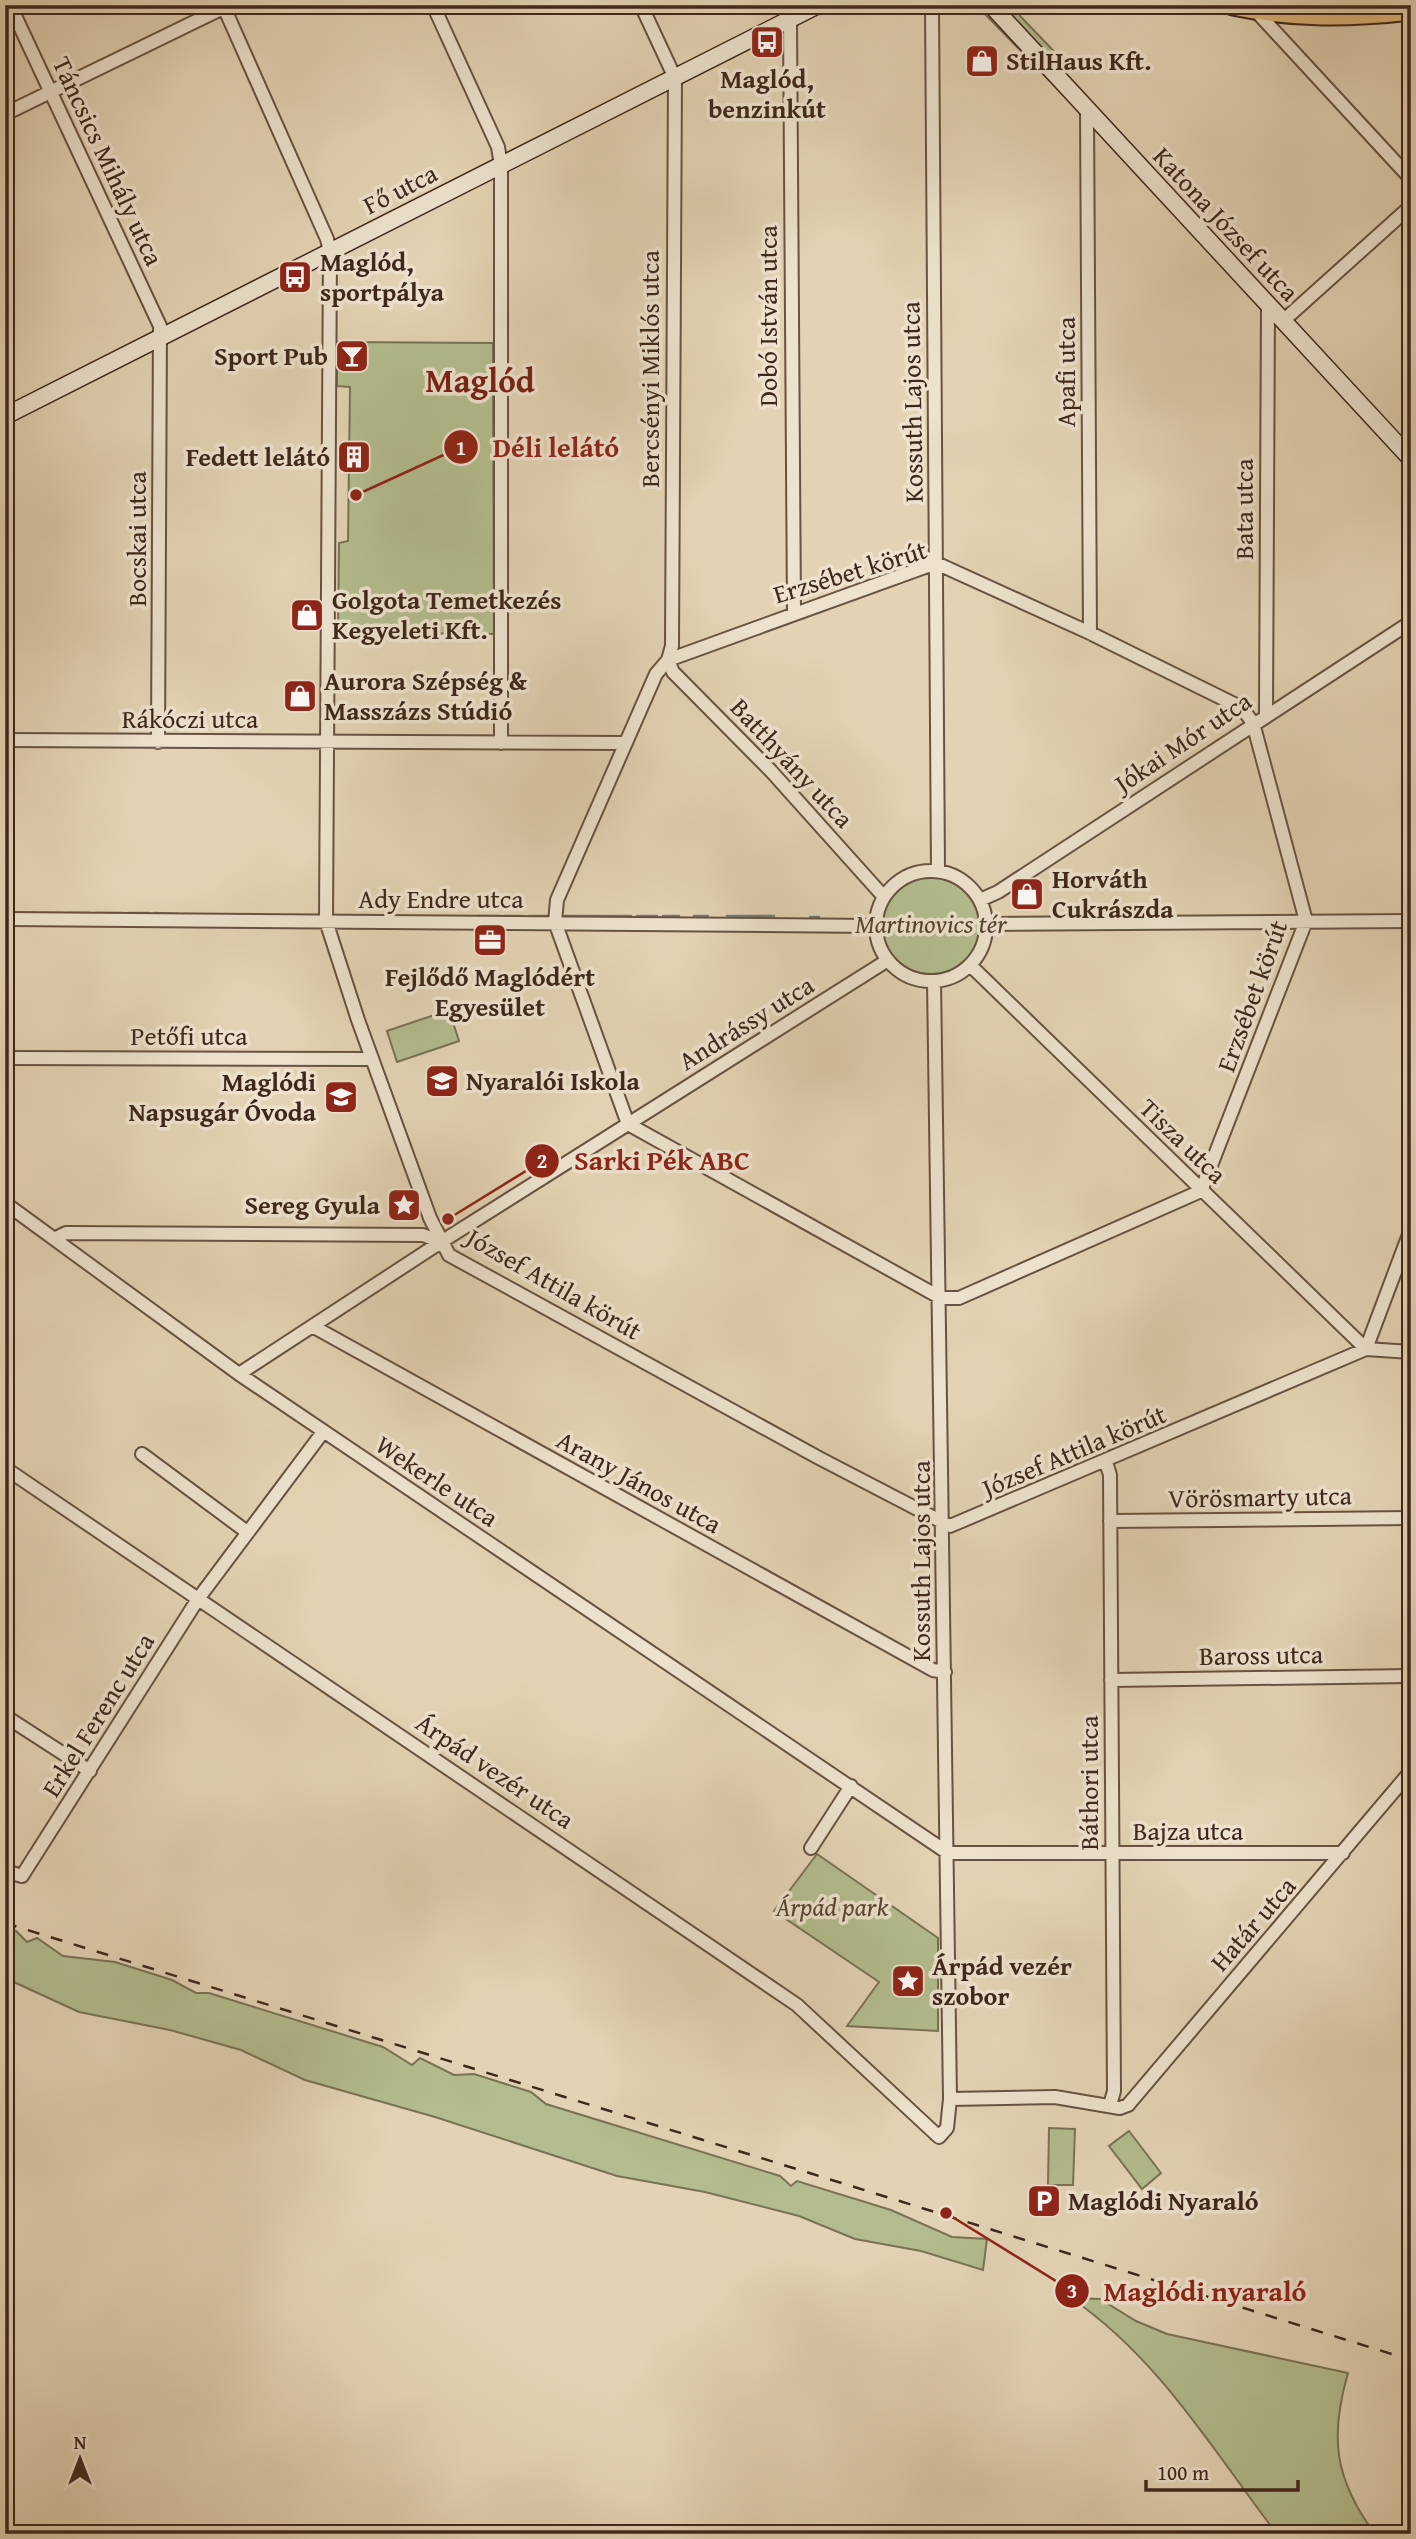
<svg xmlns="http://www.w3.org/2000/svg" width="1416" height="2539" font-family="'Gentium Book Plus',serif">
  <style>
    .green { fill: #b3bc8e; stroke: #797255; stroke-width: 2 }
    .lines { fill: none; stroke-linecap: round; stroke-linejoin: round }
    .stream { stroke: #737d77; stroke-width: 2.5 }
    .street-casing { stroke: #685242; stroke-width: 16 }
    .secondary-casing { stroke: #3f271c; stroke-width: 19 }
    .primary-casing { stroke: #3f271c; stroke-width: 23 }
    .street { stroke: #ede2ce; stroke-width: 12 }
    .secondary { stroke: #ede2ce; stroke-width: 16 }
    .primary { stroke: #e2ba7a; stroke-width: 19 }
    .rail { stroke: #3f271c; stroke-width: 2.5; stroke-dasharray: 12 12; stroke-linecap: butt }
    .labels { text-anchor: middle; stroke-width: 7; stroke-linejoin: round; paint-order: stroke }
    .poi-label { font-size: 26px; font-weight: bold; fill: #3f271c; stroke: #ede2ce; text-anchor: start }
    .street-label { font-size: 26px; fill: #3f271c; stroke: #ede2ce }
    .park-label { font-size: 26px; font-style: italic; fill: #564533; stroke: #ede2ce }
    .district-label { font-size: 33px; font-weight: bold; fill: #7a1f14; stroke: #ede2ce }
    .leader { fill: none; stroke: #8f2418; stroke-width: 2.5 }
    .callout-dot { fill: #8f2418; stroke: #ede2ce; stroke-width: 2.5 }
    .mark-label { font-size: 21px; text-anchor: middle; font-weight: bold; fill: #fff }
    .callout-label { font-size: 28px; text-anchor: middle; font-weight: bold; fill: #8f2418; stroke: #ede2ce; stroke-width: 7; stroke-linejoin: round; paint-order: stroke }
  </style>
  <rect width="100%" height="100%" fill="#e3d3b4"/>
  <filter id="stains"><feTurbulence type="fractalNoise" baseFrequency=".00286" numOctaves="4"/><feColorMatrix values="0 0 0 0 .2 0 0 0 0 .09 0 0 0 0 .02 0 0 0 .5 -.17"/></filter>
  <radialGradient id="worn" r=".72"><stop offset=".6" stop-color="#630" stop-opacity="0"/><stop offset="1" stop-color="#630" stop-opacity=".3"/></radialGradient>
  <!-- green -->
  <path class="green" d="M 924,5 L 1023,5 L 1020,16 L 1071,69 L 1054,85 L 983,12 L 924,14 Z
    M 1180,5 L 1255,5 L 1253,19 Z
    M 337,342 L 493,343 L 494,634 L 338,632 L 339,543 L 348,541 L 350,387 L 337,386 Z
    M881 924a50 50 0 1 1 100 0a50 50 0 1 1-100 0Z
    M 449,1010 L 459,1041 L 397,1062 L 387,1031 Z
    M 817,1854 L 938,1938 L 938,2031 L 847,2026 L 879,1982 L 774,1911 Z
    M 5,1928 L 16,1931 L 27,1942 L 37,1938 L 63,1956 L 115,1962 L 172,1980 L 196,1993 L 209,1993 L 383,2047 L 412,2065 L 420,2058 L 454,2075 L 474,2074 L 531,2092 L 546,2104 L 780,2176 L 791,2186 L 797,2181 L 891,2210 L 952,2237 L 987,2239 L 983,2270 L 921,2251 L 855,2239 L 799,2216 L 705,2192 L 617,2176 L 435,2117 L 305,2080 L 241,2050 L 170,2030 L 79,2012 L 5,1978 Z
    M 1049,2128 L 1075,2129 L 1073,2185 L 1048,2185 Z
    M 1129,2131 L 1161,2173 L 1142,2189 L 1109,2146 Z
    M 1071,2298 L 1100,2299 L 1136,2321 L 1167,2334 L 1348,2373 C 1329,2438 1335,2480 1375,2534 L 1277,2534 C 1214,2452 1159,2358 1071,2298 Z"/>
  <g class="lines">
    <!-- stream -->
    <path class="stream" d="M 5,913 L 10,913
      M 17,913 L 34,913
      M 41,913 L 63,913
      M 69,913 L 89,913
      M 96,913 L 122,913
      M 129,913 L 149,913
      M 155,913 L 178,914
      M 479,916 L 500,916
      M 505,916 L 523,916
      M 529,916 L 548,916
      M 561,916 L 631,916
      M 637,916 L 657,916
      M 663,916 L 679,916
      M 694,916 L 708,916
      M 727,916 L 774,916
      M 810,917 L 819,917"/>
    <!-- street casing -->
    <g class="street-casing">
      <path id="street" d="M 10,5 L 160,326 L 158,742
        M 223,5 L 327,239 L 330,252 L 326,921 L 358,1020 L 430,1218 L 449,1255 L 819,1458 L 950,1526 L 1366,1349 L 1411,1229
        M 433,5 L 498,147 L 501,165 L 501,743
        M 641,5 L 675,78 L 672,646 L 668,660 L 673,672 L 771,771 L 884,897
        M 932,5 L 938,871
        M 1255,10 L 1411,179
        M 790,19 L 794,612
        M 1087,110 L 1090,633
        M 5,114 L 229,5
        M 1283,321 L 1411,206
        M 936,563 L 1090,633 L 1242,708 L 1253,723 L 1306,921 L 1201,1191 L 959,1298 L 941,1298 L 628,1124 L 555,922 L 557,900 L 656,674 L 668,660 Z
        M 1266,714 L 1268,305
        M 5,740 L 626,743
        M876 926a55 55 0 1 1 110 0a55 55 0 1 1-110 0Z
        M 980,900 L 998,892 L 1411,622
        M 5,919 L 876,926
        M 987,924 L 1411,921
        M 970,965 L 1366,1349 L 1411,1352
        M 5,1058 L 372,1059
        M 5,1203 L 239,1374 L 948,1853 L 1343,1853
        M 54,1239 L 66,1233 L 423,1235 L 441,1242
        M 314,1327 L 933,1670 L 945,1672
        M 239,1374 L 441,1242 L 888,960
        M 142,1454 L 247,1532
        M 1106,1462 L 1110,1475 L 1114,2091 L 1110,2105
        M 5,1468 L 797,2005 L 939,2137 L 947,2128 L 950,2099 L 934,981
        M 1110,1521 L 1411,1518
        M 1111,1680 L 1411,1676
        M 5,1716 L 90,1771
        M 811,1848 L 851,1786
        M 5,1871 L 22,1876 L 198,1599 L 323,1432
        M 950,2099 L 1055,2097 L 1120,2108 L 1128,2105 L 1411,1771"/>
    </g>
    <!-- secondary casing -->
    <g class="secondary-casing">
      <path id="secondary" d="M 991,5 L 1411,459
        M 5,416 L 818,5"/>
    </g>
    <!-- primary casing -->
    <g class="primary-casing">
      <path id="primary" d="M 1233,5 C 1294,18 1349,17 1411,10"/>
    </g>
    <!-- street -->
    <use href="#street" class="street"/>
    <!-- secondary -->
    <use href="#secondary" class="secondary"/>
    <!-- primary -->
    <use href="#primary" class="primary"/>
    <!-- rail -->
    <path class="rail" d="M 5,1923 L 1411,2360"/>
  </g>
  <!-- icons -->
  <defs>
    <g id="bus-square" transform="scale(1.75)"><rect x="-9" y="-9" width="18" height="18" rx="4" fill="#8f2418" stroke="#ede2ce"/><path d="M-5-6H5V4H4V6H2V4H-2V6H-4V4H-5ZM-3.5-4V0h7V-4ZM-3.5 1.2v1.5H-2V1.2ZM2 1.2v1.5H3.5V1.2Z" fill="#fff"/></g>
    <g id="shop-square" transform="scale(1.75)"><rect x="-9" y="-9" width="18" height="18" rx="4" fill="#8f2418" stroke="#ede2ce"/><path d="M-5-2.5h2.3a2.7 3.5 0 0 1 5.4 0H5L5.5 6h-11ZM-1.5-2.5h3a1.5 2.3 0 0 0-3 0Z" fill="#fff"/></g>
    <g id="bar-square" transform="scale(1.75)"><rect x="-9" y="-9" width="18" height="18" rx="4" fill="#8f2418" stroke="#ede2ce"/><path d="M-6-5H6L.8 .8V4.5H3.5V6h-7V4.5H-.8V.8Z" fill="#fff"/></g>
    <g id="building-square" transform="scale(1.75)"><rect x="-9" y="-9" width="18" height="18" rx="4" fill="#8f2418" stroke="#ede2ce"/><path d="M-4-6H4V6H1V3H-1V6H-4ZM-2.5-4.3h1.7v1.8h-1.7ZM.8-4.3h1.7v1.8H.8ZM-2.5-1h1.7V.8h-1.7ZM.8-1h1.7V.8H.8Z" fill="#fff"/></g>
    <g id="office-square" transform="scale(1.75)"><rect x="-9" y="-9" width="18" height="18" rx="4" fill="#8f2418" stroke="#ede2ce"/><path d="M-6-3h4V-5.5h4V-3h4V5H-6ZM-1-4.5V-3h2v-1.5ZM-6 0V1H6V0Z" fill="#fff"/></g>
    <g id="school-square" transform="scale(1.75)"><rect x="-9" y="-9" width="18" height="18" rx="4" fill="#8f2418" stroke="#ede2ce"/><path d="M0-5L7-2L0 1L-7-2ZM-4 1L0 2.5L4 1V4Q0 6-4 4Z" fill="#fff"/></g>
    <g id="sight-square" transform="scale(1.75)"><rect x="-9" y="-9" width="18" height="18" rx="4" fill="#8f2418" stroke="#ede2ce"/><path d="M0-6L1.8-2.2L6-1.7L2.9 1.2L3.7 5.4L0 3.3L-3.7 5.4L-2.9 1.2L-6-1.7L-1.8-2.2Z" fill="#fff"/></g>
    <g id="parking-square" transform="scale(1.75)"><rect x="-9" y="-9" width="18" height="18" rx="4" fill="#8f2418" stroke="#ede2ce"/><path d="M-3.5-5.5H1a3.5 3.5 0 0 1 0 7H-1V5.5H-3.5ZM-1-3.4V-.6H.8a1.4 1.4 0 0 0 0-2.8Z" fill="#fff"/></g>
  </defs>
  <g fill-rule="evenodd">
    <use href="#bus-square" x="767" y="42"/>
    <use href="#shop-square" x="982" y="61"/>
    <use href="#bus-square" x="295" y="277"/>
    <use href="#bar-square" x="352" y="356"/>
    <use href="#building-square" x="354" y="457"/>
    <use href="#shop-square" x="307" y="615"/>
    <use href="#shop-square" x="300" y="696"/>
    <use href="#shop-square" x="1027" y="894"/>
    <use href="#office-square" x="490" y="940"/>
    <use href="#school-square" x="442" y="1081"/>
    <use href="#school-square" x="341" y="1097"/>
    <use href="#sight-square" x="404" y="1205"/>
    <use href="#sight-square" x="908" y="1981"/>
    <use href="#parking-square" x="1044" y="2201"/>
  </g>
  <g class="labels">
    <!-- poi labels -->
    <g class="poi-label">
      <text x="1006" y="70">StilHaus Kft.</text>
      <text x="767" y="88" text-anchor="middle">Maglód,<tspan x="767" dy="30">benzinkút</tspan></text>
      <text x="320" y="271">Maglód,<tspan x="320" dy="30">sportpálya</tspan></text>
      <text x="328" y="365" text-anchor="end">Sport Pub</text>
      <text x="330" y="466" text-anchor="end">Fedett lelátó</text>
      <text x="332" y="609">Golgota Temetkezés<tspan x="332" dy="30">Kegyeleti Kft.</tspan></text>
      <text x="324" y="690">Aurora Szépség &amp;<tspan x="324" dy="30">Masszázs Stúdió</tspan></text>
      <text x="1052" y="888">Horváth<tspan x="1052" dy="30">Cukrászda</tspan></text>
      <text x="490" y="986" text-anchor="middle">Fejlődő Maglódért<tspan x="490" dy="30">Egyesület</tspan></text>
      <text x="466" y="1090">Nyaralói Iskola</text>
      <text x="316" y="1091" text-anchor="end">Maglódi<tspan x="316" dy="30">Napsugár Óvoda</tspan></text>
      <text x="380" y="1214" text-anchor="end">Sereg Gyula</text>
      <text x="932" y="1975">Árpád vezér<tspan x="932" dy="30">szobor</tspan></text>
      <text x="1068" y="2210">Maglódi Nyaraló</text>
    </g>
    <!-- street labels -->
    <g class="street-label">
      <text transform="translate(108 161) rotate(65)" y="9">Táncsics Mihály utca</text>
      <text transform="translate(400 189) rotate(-27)" y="9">Fő utca</text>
      <text transform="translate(1226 224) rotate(47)" y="9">Katona József utca</text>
      <text transform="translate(768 316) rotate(-90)" y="9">Dobó István utca</text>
      <text transform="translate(650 369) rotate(-90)" y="9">Bercsényi Miklós utca</text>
      <text transform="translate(1066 372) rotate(-90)" y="9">Apafi utca</text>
      <text transform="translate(912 402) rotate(-91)" y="9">Kossuth Lajos utca</text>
      <text transform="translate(1244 509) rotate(-90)" y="9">Bata utca</text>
      <text transform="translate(137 539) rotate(-90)" y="9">Bocskai utca</text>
      <text transform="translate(850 572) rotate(-17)" y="9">Erzsébet körút</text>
      <text x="190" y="728">Rákóczi utca</text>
      <text transform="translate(1183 742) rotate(-34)" y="9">Jókai Mór utca</text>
      <text transform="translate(792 763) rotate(47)" y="9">Batthyány utca</text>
      <text x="441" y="908">Ady Endre utca</text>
      <text transform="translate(1252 996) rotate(-70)" y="9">Erzsébet körút</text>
      <text transform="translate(746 1023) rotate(-32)" y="9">Andrássy utca</text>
      <text x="189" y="1045">Petőfi utca</text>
      <text transform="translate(1183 1141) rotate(44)" y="9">Tisza utca</text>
      <text transform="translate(554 1284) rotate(30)" y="9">József Attila körút</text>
      <text transform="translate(1074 1451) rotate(-23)" y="9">József Attila körút</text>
      <text transform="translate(437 1481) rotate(34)" y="9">Wekerle utca</text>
      <text transform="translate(639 1482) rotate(29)" y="9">Arany János utca</text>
      <text transform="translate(1260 1497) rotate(-1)" y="9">Vörösmarty utca</text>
      <text transform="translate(921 1561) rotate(-90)" y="9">Kossuth Lajos utca</text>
      <text transform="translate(1261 1655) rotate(-1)" y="9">Baross utca</text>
      <text transform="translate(98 1715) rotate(-58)" y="9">Erkel Ferenc utca</text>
      <text transform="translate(495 1771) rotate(34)" y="9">Árpád vezér utca</text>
      <text transform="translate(1089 1783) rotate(-90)" y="9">Báthori utca</text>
      <text x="1188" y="1840">Bajza utca</text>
      <text transform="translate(1253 1924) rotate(-49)" y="9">Határ utca</text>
    </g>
    <!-- park labels -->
    <g class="park-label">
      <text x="931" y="933">Martinovics tér</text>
      <text x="832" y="1916">Árpád park</text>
    </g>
    <!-- district labels -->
    <g class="district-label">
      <text x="480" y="392">Maglód</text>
    </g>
  </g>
  <!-- callouts -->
  <path class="leader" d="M356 495L461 447M448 1219L542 1161M946 2213L1072 2291"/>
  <g class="callout-dot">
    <circle cx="356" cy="495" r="7"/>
    <circle cx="448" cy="1219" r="7"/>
    <circle cx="946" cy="2213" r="7"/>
    <circle cx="461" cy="447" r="18"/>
    <circle cx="542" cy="1161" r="18"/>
    <circle cx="1072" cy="2291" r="18"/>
  </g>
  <g class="mark-label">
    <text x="461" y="455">1</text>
    <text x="542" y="1168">2</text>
    <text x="1072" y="2298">3</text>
  </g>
  <g class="callout-label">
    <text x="556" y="457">Déli lelátó</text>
    <text x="662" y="1170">Sarki Pék ABC</text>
    <text x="1205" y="2301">Maglódi nyaraló</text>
  </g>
  <!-- margin -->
  <rect width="1416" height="2539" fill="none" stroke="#e3d3b4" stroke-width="28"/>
  <rect x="7" y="7" width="1402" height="2525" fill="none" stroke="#3f271c" stroke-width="3.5"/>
  <rect x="14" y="14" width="1388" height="2511" fill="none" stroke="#3f271c" stroke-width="2"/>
  <!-- north arrow -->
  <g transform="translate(80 2459)" stroke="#ede2ce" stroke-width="5" paint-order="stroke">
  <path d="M0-5L12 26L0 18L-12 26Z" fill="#3f271c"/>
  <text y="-10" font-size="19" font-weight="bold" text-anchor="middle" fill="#3f271c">N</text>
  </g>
  <!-- scale -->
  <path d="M1146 2480v10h152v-10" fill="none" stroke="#3f271c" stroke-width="3.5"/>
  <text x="1157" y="2480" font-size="21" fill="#3f271c" stroke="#ede2ce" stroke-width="5" paint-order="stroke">100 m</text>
  <rect width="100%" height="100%" filter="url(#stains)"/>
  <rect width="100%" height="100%" fill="url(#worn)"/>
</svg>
